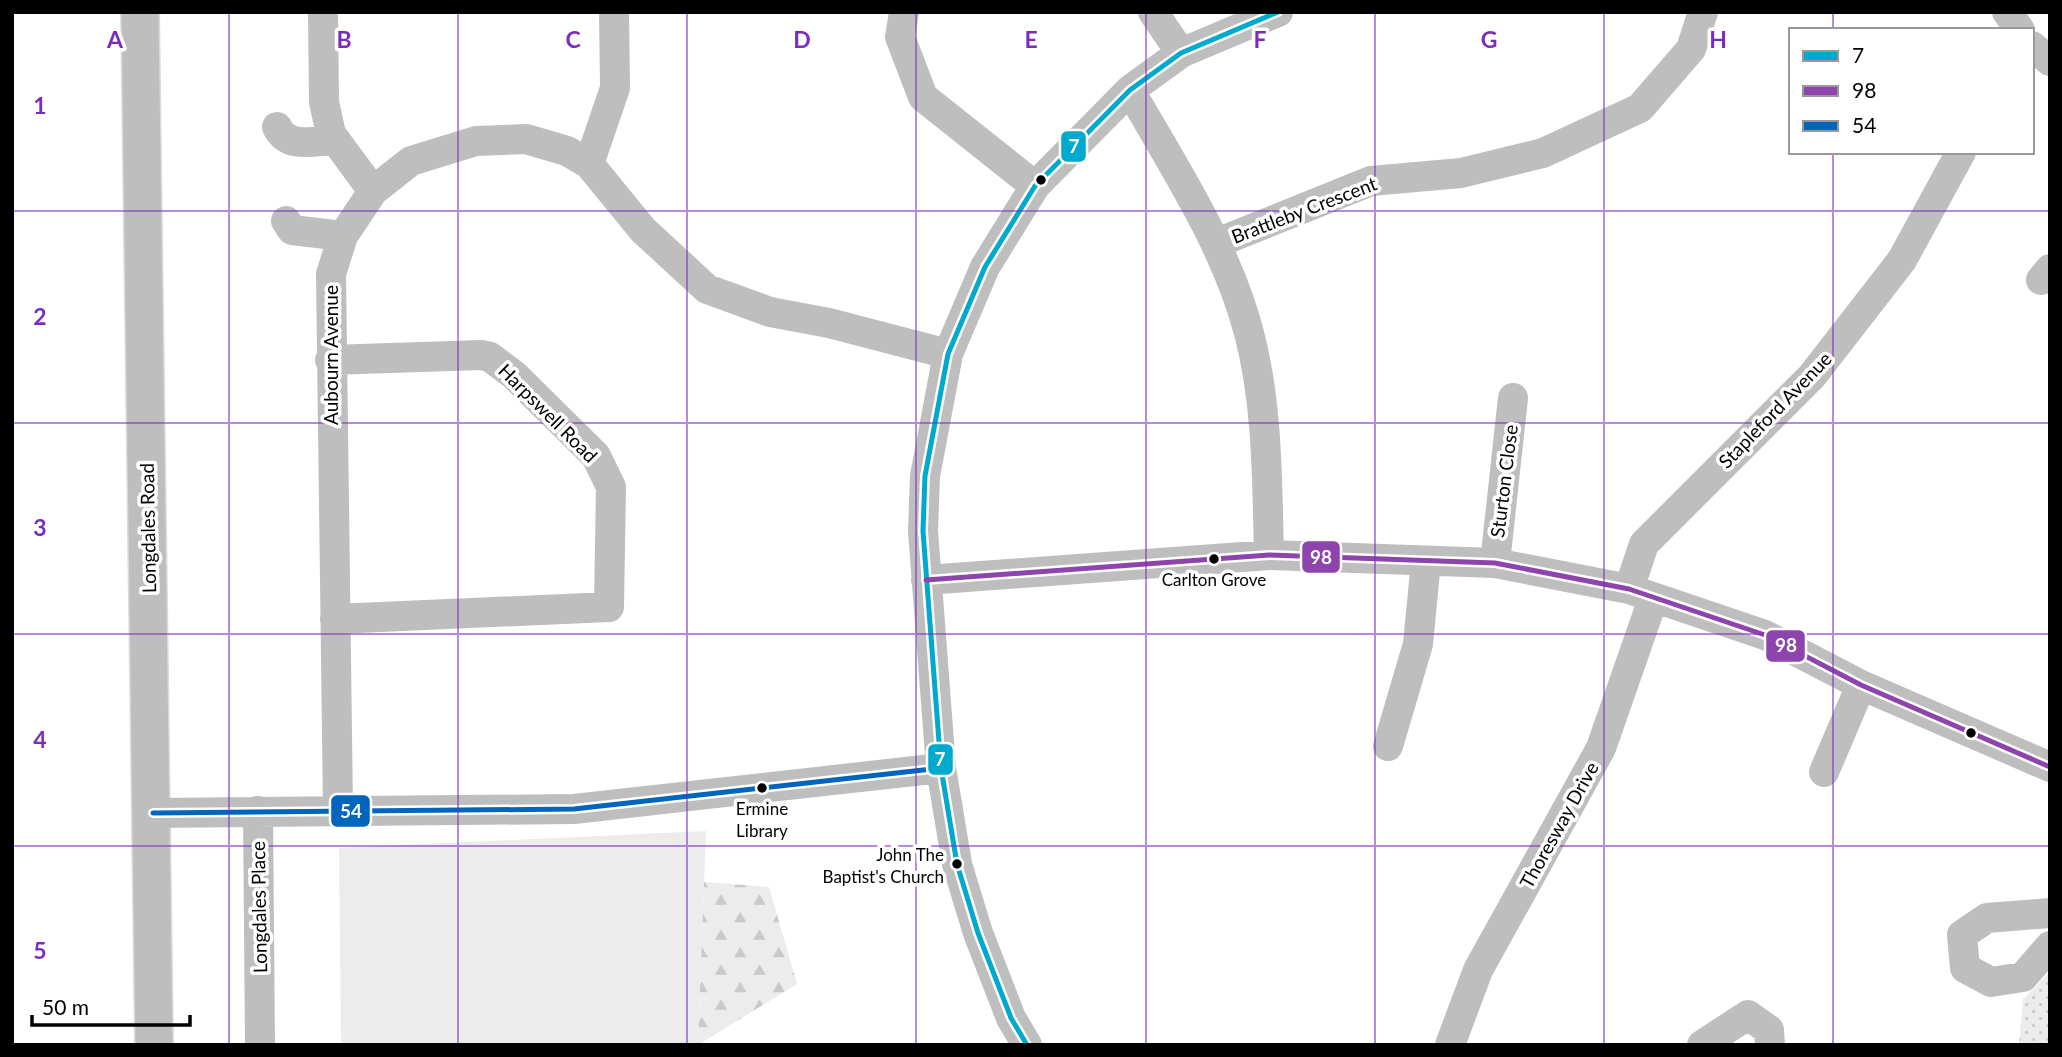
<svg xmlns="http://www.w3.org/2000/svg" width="2062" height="1057" font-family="Lato,sans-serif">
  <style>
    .grass { fill: #ececec }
    .forest { fill: url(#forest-firs) }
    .park { fill: url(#park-dots) }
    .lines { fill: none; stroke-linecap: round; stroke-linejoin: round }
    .major-casing { stroke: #dbdbdb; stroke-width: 40 }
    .minor { stroke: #bebebe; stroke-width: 30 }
    .major { stroke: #bebebe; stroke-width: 37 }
    .bus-1-casing { stroke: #fff; stroke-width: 10 }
    .bus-2-casing { stroke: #fff; stroke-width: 10 }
    .bus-3-casing { stroke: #fff; stroke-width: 10 }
    .bus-1 { stroke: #00a9ce; stroke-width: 5 }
    .bus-2 { stroke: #8e44ad; stroke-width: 5 }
    .bus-3 { stroke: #0065bd; stroke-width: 5 }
    .grid { fill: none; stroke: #7b2cbf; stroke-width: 2; stroke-opacity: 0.55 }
    .bus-dot { fill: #000; stroke: #fff; stroke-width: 2.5 }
    .labels { text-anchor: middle; stroke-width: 7; stroke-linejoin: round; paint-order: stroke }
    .bus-label { font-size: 17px; fill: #000; stroke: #fff }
    .street-label { font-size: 19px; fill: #000; stroke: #fff }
    .grid-label { font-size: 23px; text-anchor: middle; font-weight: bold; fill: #7b2cbf; stroke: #fff; stroke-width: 7; stroke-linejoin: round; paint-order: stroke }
    .line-badge { stroke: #fff; stroke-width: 2.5 }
    .badge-label { font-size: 19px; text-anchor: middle; font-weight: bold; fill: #fff }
  </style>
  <defs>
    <pattern id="forest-firs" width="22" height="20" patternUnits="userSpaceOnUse" patternTransform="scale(1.75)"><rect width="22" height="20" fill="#ececec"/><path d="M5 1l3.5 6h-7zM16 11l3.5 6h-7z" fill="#c9c9c9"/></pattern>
    <pattern id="park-dots" width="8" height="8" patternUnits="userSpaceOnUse" patternTransform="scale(1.75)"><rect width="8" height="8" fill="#ececec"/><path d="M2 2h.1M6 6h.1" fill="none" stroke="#c9c9c9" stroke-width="1.8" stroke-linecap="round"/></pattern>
  </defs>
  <rect width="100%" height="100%" fill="#fff"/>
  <!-- grass -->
  <path class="grass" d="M 706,831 L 698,1045 L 341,1045 L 339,848 Z"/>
  <!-- forest -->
  <path class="forest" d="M 704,882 L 769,887 L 797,984 L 698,1045 Z"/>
  <!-- park -->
  <path class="park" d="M 2050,972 L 2050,1045 L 2019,1045 L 2023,999 Z"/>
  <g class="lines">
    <!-- major casing -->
    <g class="major-casing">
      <path id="major" d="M 140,12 L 154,1045"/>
    </g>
    <!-- minor -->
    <path class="minor" d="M 323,12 L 324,102 L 331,134 L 373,191
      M 904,12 L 900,37 L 923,97 L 1035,186
      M 1153,12 L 1181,53
      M 2007,12 L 2020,30
      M 2032,46 L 2050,61
      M 1130,90 C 1174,168 1226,245 1249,333 C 1268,405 1267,482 1269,555
      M 277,127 C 288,149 312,141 335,140
      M 589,164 L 615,88 L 614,12
      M 286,221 L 292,230 L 343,236
      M 1217,243 L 1371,181 L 1461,173 L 1543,153 L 1640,108 L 1691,49 L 1703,12
      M 2041,280 L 2050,269
      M 330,360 L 481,355 L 490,357 L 514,375 L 596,456 L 611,487 L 609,607 L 335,619
      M 1495,563 L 1513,398
      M 926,580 L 1269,555 L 1495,563 L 1629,589 L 1765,635 L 1861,685 L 2050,767
      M 1629,589 L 1644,544 L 1812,376 L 1902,260 L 1961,152
      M 1388,746 L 1418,644 L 1426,561
      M 1824,772 L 1861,685
      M 338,810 L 331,274 L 343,236 L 373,191 L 411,161 L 476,141 L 526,139 L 567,151 L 589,164 L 643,230 L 707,289 L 770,312 L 829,323 L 948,354
      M 258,811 L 260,1045
      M 153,813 L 574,809 L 941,768
      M 2050,913 L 1987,918 L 1962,935 L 1965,968 L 1991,982 L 2023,977 L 2050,946
      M 1027,1045 L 1011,1018 L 978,933 L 957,864 L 941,768 L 923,531 L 925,476 L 948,354 L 985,267 L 1035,186 L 1130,90 L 1181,53 L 1278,12
      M 1450,1045 L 1478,970 L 1601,748 L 1653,599
      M 1702,1045 L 1748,1015 L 1769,1030 L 1770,1045"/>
    <!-- major -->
    <use href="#major" class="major"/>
    <!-- bus-1 casing -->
    <g class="bus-1-casing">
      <path id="bus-1" d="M 1027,1045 L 1011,1018 L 978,933 L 957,864 L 941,768 L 923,531 L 925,476 L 948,354 L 985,267 L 1035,186 L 1130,90 L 1181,53 L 1278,12"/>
    </g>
    <!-- bus-2 casing -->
    <g class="bus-2-casing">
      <path id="bus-2" d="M 926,580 L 1269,555 L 1495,563 L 1629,589 L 1765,635 L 1861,685 L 2050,767"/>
    </g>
    <!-- bus-3 casing -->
    <g class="bus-3-casing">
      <path id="bus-3" d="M 153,813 L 574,809 L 941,768"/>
    </g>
    <!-- bus-1 -->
    <use href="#bus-1" class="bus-1"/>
    <!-- bus-2 -->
    <use href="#bus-2" class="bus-2"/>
    <!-- bus-3 -->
    <use href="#bus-3" class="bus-3"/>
  </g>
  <!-- grid -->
  <path class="grid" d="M 229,12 L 229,1045M 458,12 L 458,1045M 687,12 L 687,1045M 916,12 L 916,1045M 1146,12 L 1146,1045M 1375,12 L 1375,1045M 1604,12 L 1604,1045M 1833,12 L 1833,30M 1833,152 L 1833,1045M 12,211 L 2050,211M 12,423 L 2050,423M 12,634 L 2050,634M 12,846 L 2050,846"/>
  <!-- markers -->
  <g class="bus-dot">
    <circle cx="1041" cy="180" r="6"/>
    <circle cx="1214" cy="559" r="6"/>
    <circle cx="1971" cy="733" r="6"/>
    <circle cx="762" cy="788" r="6"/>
    <circle cx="957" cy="864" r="6"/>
  </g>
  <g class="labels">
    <!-- bus labels -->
    <g class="bus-label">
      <text x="1214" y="586">Carlton Grove</text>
      <text x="762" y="815">Ermine<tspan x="762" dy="22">Library</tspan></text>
      <text x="944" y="861" text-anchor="end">John The<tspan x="944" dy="22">Baptist's Church</tspan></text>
    </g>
    <!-- street labels -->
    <g class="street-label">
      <text transform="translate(1304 210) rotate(-21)" y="7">Brattleby Crescent</text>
      <text transform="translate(331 355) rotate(-90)" y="7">Aubourn Avenue</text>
      <text transform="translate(1775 410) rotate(-46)" y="7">Stapleford Avenue</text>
      <text transform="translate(548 413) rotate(45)" y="7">Harpswell Road</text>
      <text transform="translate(1504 481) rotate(-83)" y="7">Sturton Close</text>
      <text transform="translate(148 528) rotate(-91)" y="7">Longdales Road</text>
      <text transform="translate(1559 825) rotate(-61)" y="7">Thoresway Drive</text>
      <text transform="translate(259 907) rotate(-91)" y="7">Longdales Place</text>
    </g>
  </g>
  <g class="grid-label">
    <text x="115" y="48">A</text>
    <text x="344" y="48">B</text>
    <text x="573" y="48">C</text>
    <text x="802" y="48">D</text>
    <text x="1031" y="48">E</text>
    <text x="1260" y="48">F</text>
    <text x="1489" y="48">G</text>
    <text x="1718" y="48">H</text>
    <text x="40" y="114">1</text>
    <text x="40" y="325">2</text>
    <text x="40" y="536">3</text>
    <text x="40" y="748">4</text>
    <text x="40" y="959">5</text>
  </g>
  <g class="line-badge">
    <rect x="1060" y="130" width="27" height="33" rx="7" fill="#00a9ce"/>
    <rect x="1301" y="540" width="40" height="34" rx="7" fill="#8e44ad"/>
    <rect x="1765" y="629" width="41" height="34" rx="7" fill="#8e44ad"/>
    <rect x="927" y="743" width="27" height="33" rx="7" fill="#00a9ce"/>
    <rect x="330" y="794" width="41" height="34" rx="7" fill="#0065bd"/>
  </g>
  <g class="badge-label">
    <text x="1074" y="153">7</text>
    <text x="1321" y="564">98</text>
    <text x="1786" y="652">98</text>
    <text x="940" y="766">7</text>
    <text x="351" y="818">54</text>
  </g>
  <!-- border -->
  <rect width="2062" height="1057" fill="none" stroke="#000000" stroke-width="28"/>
  <!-- legend -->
  <rect x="1789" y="28" width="245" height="126" fill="#ffffff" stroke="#999999" stroke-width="2"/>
  <rect x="1803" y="51" width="35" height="10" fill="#00a9ce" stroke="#999999" stroke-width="2"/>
  <text x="1852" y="63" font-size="21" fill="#000000">7</text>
  <rect x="1803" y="86" width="35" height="10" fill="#8e44ad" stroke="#999999" stroke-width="2"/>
  <text x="1852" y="98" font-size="21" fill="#000000">98</text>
  <rect x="1803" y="121" width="35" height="10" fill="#0065bd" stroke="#999999" stroke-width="2"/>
  <text x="1852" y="133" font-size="21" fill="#000000">54</text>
  <!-- scale -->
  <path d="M32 1015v10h158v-10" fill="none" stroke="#000000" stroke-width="3.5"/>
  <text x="42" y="1015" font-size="21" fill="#000000" stroke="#ffffff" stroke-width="5" paint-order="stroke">50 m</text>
</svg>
